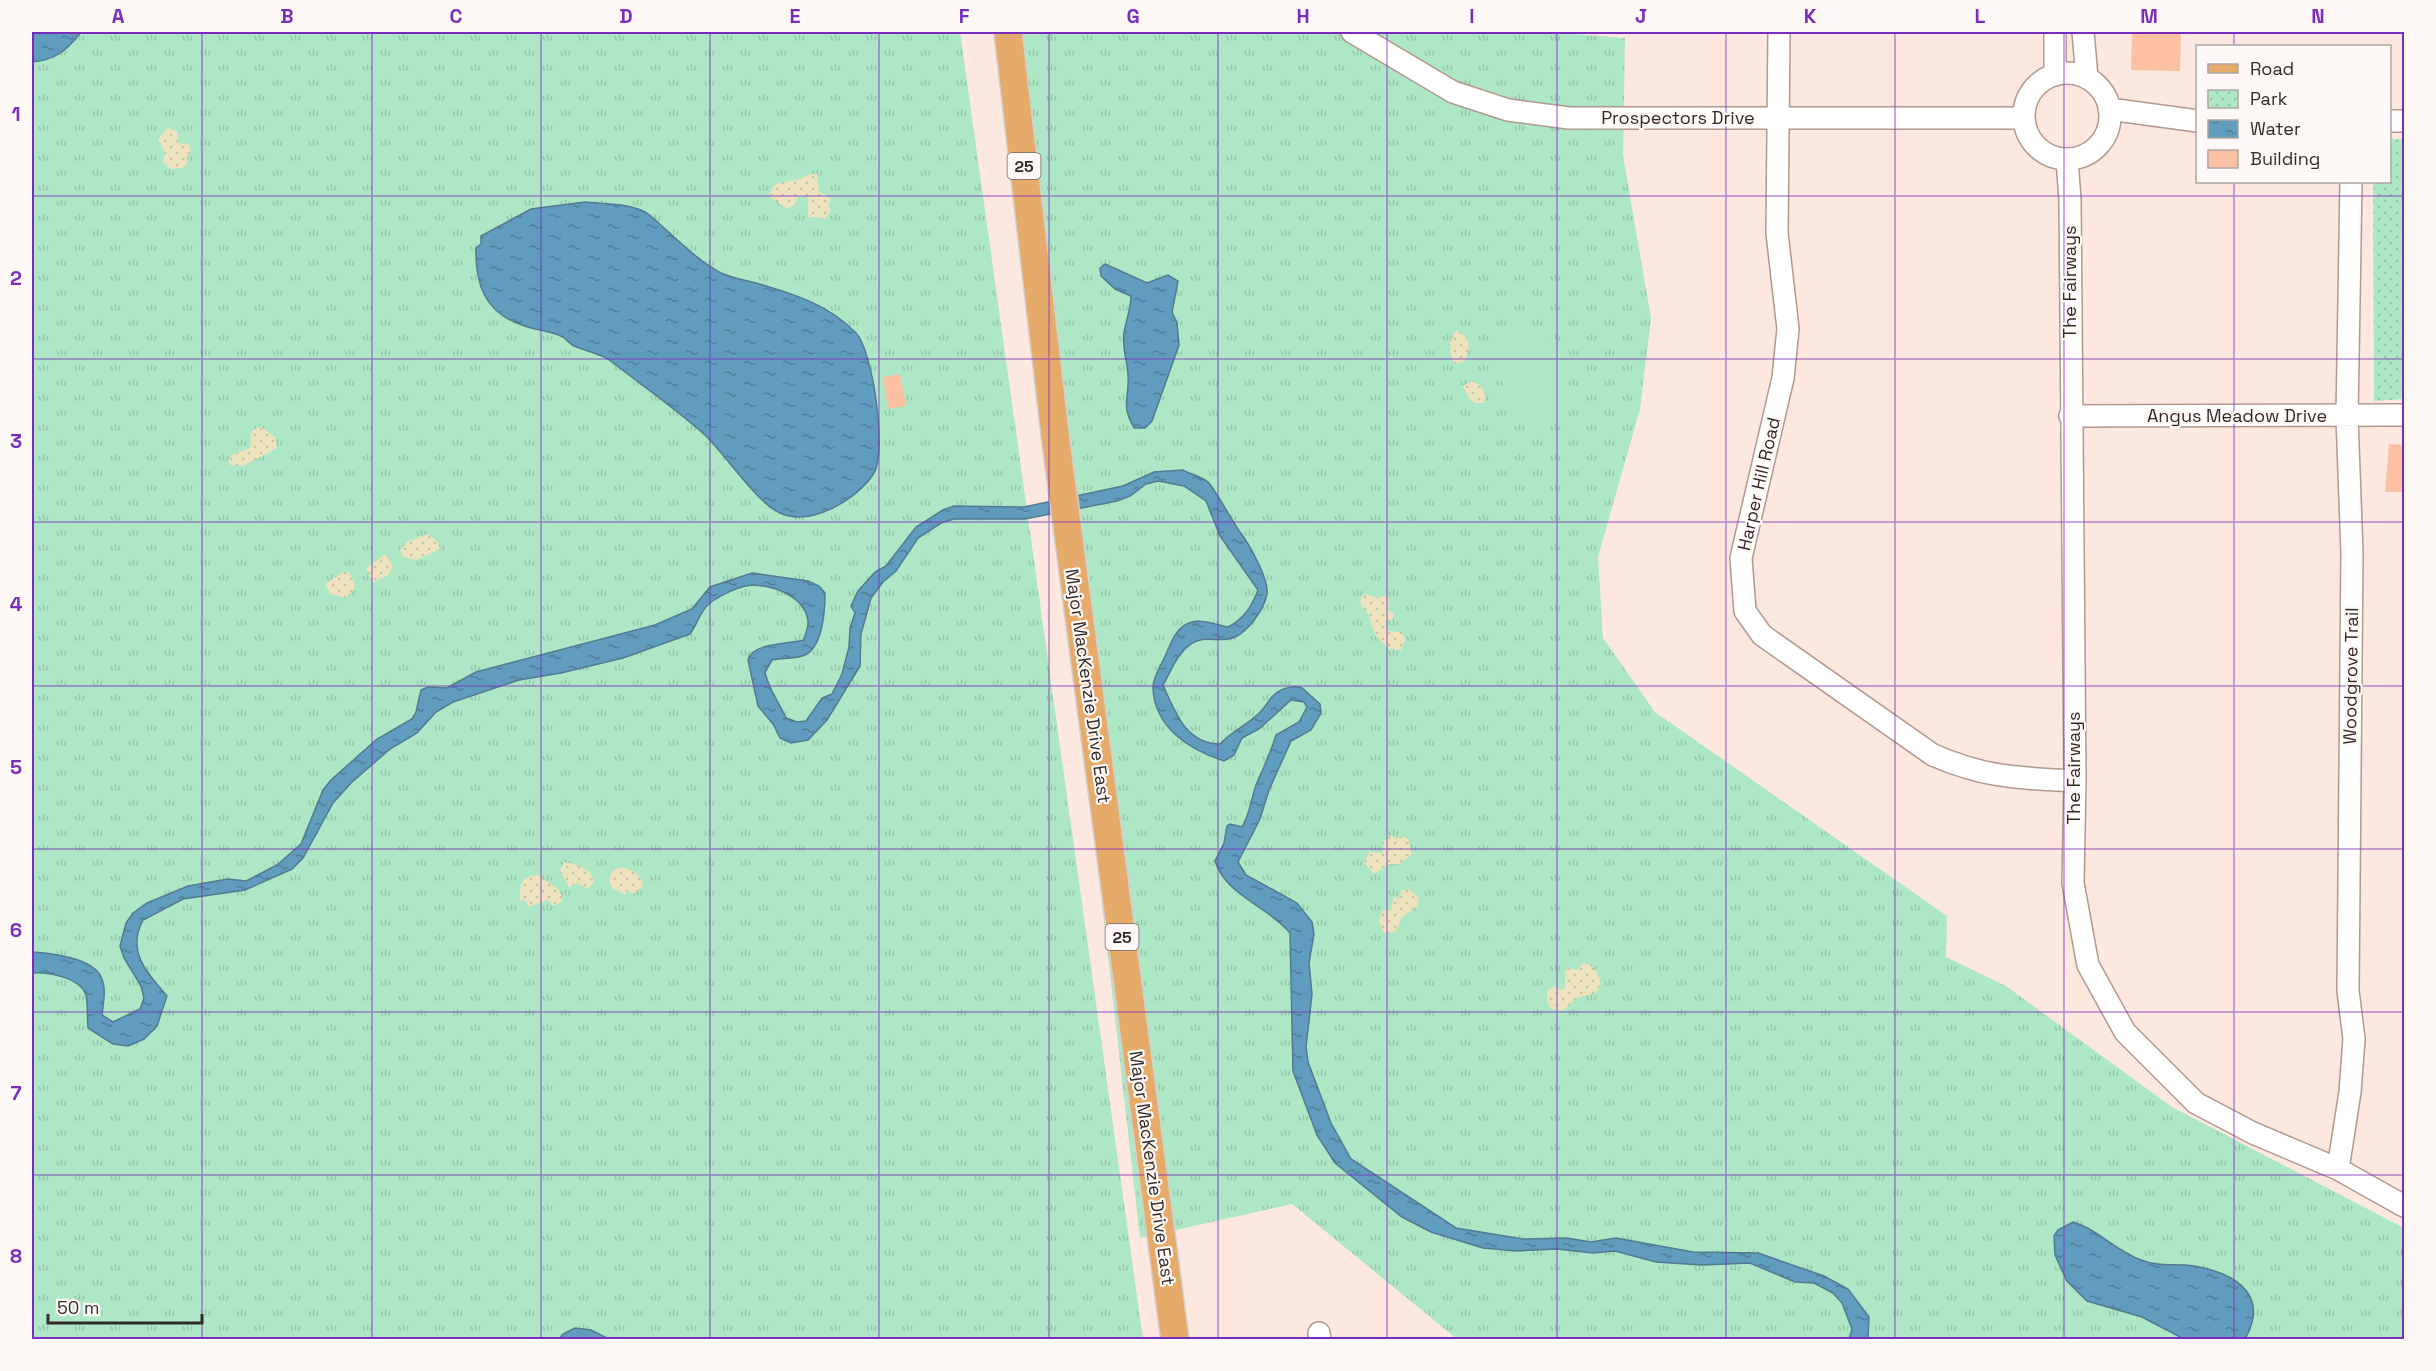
<svg xmlns="http://www.w3.org/2000/svg" width="2436" height="1371" font-family="'Space Grotesk',sans-serif">
  <style>
    .grass { fill: url(#grass-tufts) }
    .sand { fill: url(#sand-dots) }
    .park { fill: url(#park-dots) }
    .pitch { fill: #ade7c5 }
    .water { fill: url(#water-ripples); stroke: #537a91; stroke-width: 1.5 }
    .building { fill: #fcc0a3 }
    .lines { fill: none; stroke-linecap: round; stroke-linejoin: round }
    .minor-casing { stroke: #b1998e; stroke-width: 24 }
    .major-casing { stroke: #d2d0cf; stroke-width: 30 }
    .minor { stroke: #fff; stroke-width: 21 }
    .major { stroke: #e6aa6a; stroke-width: 27 }
    .grid { fill: none; stroke: #7b2cbf; stroke-width: 1.5; stroke-opacity: 0.55 }
    .labels { text-anchor: middle; stroke-width: 4.5; stroke-linejoin: round; paint-order: stroke }
    .shield { fill: #fef9f6; stroke: #716965; stroke-width: 1.5 }
    .shield-label { font-size: 16px; font-weight: bold; fill: #342b27 }
    .street-label { font-size: 18px; fill: #342b27; stroke: #fef9f6 }
    .neatline { fill: none; stroke: #7b2cbf; stroke-width: 2 }
    .grid-label { font-size: 20px; text-anchor: middle; font-weight: bold; fill: #7b2cbf }
  </style>
  <defs>
    <pattern id="grass-tufts" width="24" height="20" patternUnits="userSpaceOnUse" patternTransform="scale(1.5)"><rect width="24" height="20" fill="#ade7c5"/><path d="M3 7l-1-3M5 7V3M7 7l1-3M15 17l-1-3M17 17v-4M19 17l1-3" fill="none" stroke="#95c6a9"/></pattern>
    <pattern id="sand-dots" width="8" height="8" patternUnits="userSpaceOnUse" patternTransform="scale(1.5)"><rect width="8" height="8" fill="#ede3be"/><path d="M2 2h.1M6 6h.1" fill="none" stroke="#ccc3a3" stroke-width="1.8" stroke-linecap="round"/></pattern>
    <pattern id="park-dots" width="8" height="8" patternUnits="userSpaceOnUse" patternTransform="scale(1.5)"><rect width="8" height="8" fill="#ade7c5"/><path d="M2 2h.1M6 6h.1" fill="none" stroke="#95c6a9" stroke-width="1.8" stroke-linecap="round"/></pattern>
    <pattern id="water-ripples" width="26" height="14" patternUnits="userSpaceOnUse" patternTransform="scale(1.5)"><rect width="26" height="14" fill="#609cbe"/><path d="M2 4q2-2 4 0t4 0M15 11q2-2 4 0t4 0" fill="none" stroke="#507f9a"/></pattern>
  </defs>
  <rect width="100%" height="100%" fill="#fce8de"/>
  <!-- grass -->
  <path class="grass" d="M 32,32 L 960,32 L 1143,1339 L 32,1339 Z
    M 1003,32 L 1547,32 L 1625,38 L 1623,156 L 1651,318 L 1640,409 L 1598,557 L 1603,638 L 1655,712 L 1947,916 L 1946,957 L 2006,986 L 2172,1107 L 2404,1228 L 2404,1339 L 1457,1339 L 1292,1204 L 1140,1238 Z"/>
  <!-- sand -->
  <path class="sand" d="M 167,128 L 178,132 L 177,143 L 189,144 L 191,151 L 187,157 L 188,162 L 183,168 L 171,169 L 163,163 L 165,152 L 158,139 Z
    M 811,174 L 817,174 L 819,191 L 831,199 L 828,206 L 831,210 L 826,218 L 808,217 L 808,197 L 805,196 L 798,197 L 795,204 L 787,209 L 769,196 C 774,179 783,183 797,180 C 802,179 806,175 811,174 Z
    M 1456,330 C 1471,337 1472,348 1463,362 L 1457,364 L 1453,362 L 1449,344 Z
    M 1472,381 C 1482,384 1488,393 1484,403 L 1475,403 L 1469,398 L 1463,386 Z
    M 260,426 L 276,438 L 277,448 L 243,466 L 230,465 L 229,459 L 232,455 L 250,448 L 251,432 Z
    M 428,534 L 438,542 L 440,549 L 416,560 L 403,557 L 400,550 L 408,541 Z
    M 385,554 L 393,566 L 387,576 L 373,582 L 366,569 Z
    M 343,572 L 349,572 L 355,584 L 353,591 L 345,598 L 330,594 L 325,584 Z
    M 1366,594 L 1377,598 L 1385,596 L 1389,599 L 1388,610 L 1394,614 L 1392,620 L 1385,622 L 1388,631 L 1402,632 L 1405,640 L 1401,650 L 1389,649 L 1375,635 L 1369,615 L 1360,603 L 1362,596 Z
    M 1391,835 L 1396,839 L 1403,836 L 1408,839 L 1412,854 L 1400,864 L 1389,864 L 1374,874 L 1364,862 L 1370,852 L 1382,853 L 1385,848 L 1382,843 Z
    M 564,862 C 576,865 589,866 594,881 L 588,889 L 577,883 L 569,887 L 560,871 Z
    M 621,867 C 632,870 642,874 643,886 L 633,894 L 627,890 L 625,895 L 612,888 L 610,883 C 609,873 612,870 621,867 Z
    M 538,875 L 558,889 L 563,898 L 561,902 L 553,906 L 548,900 L 529,907 L 525,900 L 520,901 C 520,884 520,877 538,875 Z
    M 1409,889 L 1419,898 L 1417,907 L 1402,917 L 1397,930 L 1389,934 L 1383,932 L 1379,921 L 1382,911 L 1392,909 L 1393,897 L 1400,898 L 1401,890 Z
    M 1582,963 L 1589,964 C 1599,973 1604,981 1596,993 L 1576,998 L 1563,1011 L 1551,1009 L 1547,1001 L 1547,991 L 1554,986 L 1561,990 L 1565,988 L 1565,971 L 1569,968 L 1578,970 Z"/>
  <!-- park -->
  <path class="park" d="M 2390,139 L 2404,139 L 2404,399 L 2374,401 L 2373,182 L 2390,182 Z"/>
  <!-- pitch -->
  <path class="pitch" d="M 1512,328 C 1557,331 1583,346 1565,394 C 1562,403 1556,416 1548,421 C 1539,426 1529,424 1521,418 L 1492,362 C 1488,345 1496,332 1512,328 Z"/>
  <!-- water -->
  <path class="water" d="M 32,32 L 81,32 C 67,50 56,60 32,62 Z
    M 585,202 C 603,204 626,203 643,211 C 650,214 658,223 664,228 C 682,244 700,262 721,273 C 731,278 745,280 756,283 C 793,294 828,304 856,333 C 873,351 887,451 874,473 C 858,499 811,527 780,513 C 758,504 725,454 705,435 C 675,408 640,384 608,359 C 597,353 586,351 574,346 C 570,344 567,340 563,337 C 551,331 535,330 522,325 C 485,313 475,284 476,248 L 481,244 L 481,236 L 531,209 Z
    M 1105,264 L 1147,283 L 1168,275 L 1178,281 L 1172,312 L 1177,323 L 1179,345 L 1152,421 L 1145,428 L 1134,428 C 1120,403 1130,398 1128,374 C 1127,360 1122,348 1124,333 C 1126,320 1131,309 1131,296 L 1115,289 L 1101,276 L 1100,268 Z
    M 1183,470 C 1190,474 1202,477 1208,482 C 1215,489 1232,521 1240,532 C 1249,544 1269,579 1267,594 C 1264,610 1248,631 1235,637 C 1219,644 1206,634 1191,644 C 1178,652 1171,671 1163,685 C 1175,712 1186,744 1220,744 C 1231,732 1245,726 1257,715 C 1265,709 1268,700 1275,694 C 1282,688 1294,685 1302,688 L 1320,704 L 1321,713 L 1311,730 L 1291,741 L 1269,790 L 1260,819 L 1238,862 L 1246,875 L 1297,903 L 1312,922 L 1314,934 L 1309,963 L 1312,994 L 1306,1047 L 1308,1062 L 1331,1123 L 1351,1159 L 1456,1228 L 1523,1239 L 1567,1238 L 1591,1242 L 1616,1238 L 1693,1252 L 1758,1253 L 1824,1276 L 1848,1289 L 1869,1317 L 1868,1339 L 1849,1339 L 1852,1329 L 1842,1303 L 1833,1293 L 1814,1283 L 1795,1282 L 1750,1263 L 1702,1265 L 1656,1262 L 1615,1251 L 1593,1253 L 1557,1249 L 1516,1251 L 1483,1248 L 1431,1232 L 1402,1217 L 1335,1163 L 1317,1135 L 1293,1071 L 1290,933 C 1267,905 1227,897 1215,861 L 1224,843 L 1227,826 L 1230,824 L 1242,827 C 1251,812 1251,796 1258,780 C 1265,765 1271,751 1276,735 L 1299,722 L 1307,707 L 1304,702 L 1291,700 L 1259,729 L 1242,738 L 1234,755 L 1224,761 C 1190,750 1154,728 1153,687 C 1153,676 1163,662 1167,652 C 1172,640 1177,626 1192,622 C 1202,619 1217,625 1228,627 C 1244,619 1252,606 1258,590 L 1220,536 L 1206,501 L 1184,486 L 1158,481 L 1146,484 L 1130,496 L 1117,501 L 1025,519 L 954,519 L 941,523 L 918,538 L 896,571 L 883,582 L 871,598 L 861,634 L 860,666 L 827,720 L 808,740 L 791,743 L 780,738 L 773,724 L 758,706 L 748,660 C 751,643 789,644 804,640 C 805,634 809,626 808,621 C 805,596 774,586 753,585 C 741,585 719,596 710,603 C 699,612 698,624 690,634 L 623,658 L 561,673 L 519,680 L 453,702 L 436,712 L 417,733 L 390,749 L 351,783 L 333,803 L 303,858 L 292,869 L 245,890 L 183,899 L 143,920 C 126,951 147,973 167,996 L 157,1026 L 144,1039 L 128,1046 L 113,1044 L 88,1028 C 87,1018 88,1004 86,995 C 80,977 47,972 32,973 L 32,952 C 50,953 93,958 101,977 C 107,989 103,1003 102,1015 L 113,1022 L 140,1009 L 144,998 L 141,986 L 124,958 L 120,946 L 126,923 L 133,913 L 147,903 L 188,886 L 228,879 L 246,881 L 277,865 L 301,844 L 323,790 L 331,780 L 377,739 L 412,719 L 416,712 L 421,690 L 428,687 L 447,688 L 476,672 L 655,625 L 692,609 L 710,587 L 752,573 L 808,581 L 819,586 L 825,593 C 825,610 823,646 805,655 C 796,659 781,658 772,660 L 765,672 C 768,689 779,702 786,718 L 797,722 L 806,721 L 822,698 L 832,694 L 842,674 L 849,647 L 850,628 L 855,613 L 851,606 L 858,591 L 875,572 L 886,566 L 916,527 L 943,510 L 954,506 L 1024,507 L 1123,486 L 1154,472 Z
    M 2073,1222 C 2097,1229 2116,1251 2141,1260 C 2156,1266 2171,1264 2186,1265 C 2229,1270 2272,1291 2245,1339 L 2184,1339 L 2142,1317 L 2087,1301 L 2067,1281 L 2055,1255 L 2054,1236 L 2058,1230 Z
    M 575,1328 L 591,1330 L 609,1339 L 559,1339 L 563,1334 Z"/>
  <!-- building -->
  <path class="building" d="M 2132,32 L 2181,32 L 2180,71 L 2131,70 Z
    M 900,374 L 906,406 L 888,409 L 883,377 Z
    M 2389,444 L 2404,445 L 2404,492 L 2385,492 Z"/>
  <g class="lines">
    <!-- minor casing -->
    <g class="minor-casing">
      <path id="minor" d="M 1352,32 L 1453,92 L 1508,110 L 1569,118 L 2024,118
        M 1779,32 L 1777,233 L 1788,329 L 1783,378 L 1741,558 L 1745,611 L 1762,635 L 1933,755 C 1986,778 2019,778 2075,781
        M 2083,32 L 2087,78
        M2024 116a43 43 0 1 1 86 0a43 43 0 1 1-86 0Z
        M 2055,75 L 2055,32
        M 2109,109 L 2198,121
        M 2390,121 L 2404,121
        M 2067,159 L 2070,200 L 2075,781 L 2073,883 L 2088,965 L 2125,1032 L 2196,1103 L 2253,1133 L 2338,1169 L 2404,1206
        M 2070,416 L 2404,415
        M 2338,1169 L 2350,1092 L 2354,1039 L 2348,991 L 2352,553 L 2347,417 L 2351,182
        M 1319,1333 L 1320,1340"/>
    </g>
    <!-- major casing -->
    <g class="major-casing">
      <path id="major" d="M 1008,32 L 1056,442 L 1175,1340"/>
    </g>
    <!-- minor -->
    <use href="#minor" class="minor"/>
    <!-- major -->
    <use href="#major" class="major"/>
  </g>
  <!-- grid -->
  <path class="grid" d="M 202,32 L 202,1340M 372,32 L 372,1340M 541,32 L 541,1340M 710,32 L 710,1340M 879,32 L 879,1340M 1049,32 L 1049,1340M 1218,32 L 1218,1340M 1387,32 L 1387,1340M 1557,32 L 1557,1340M 1726,32 L 1726,1340M 1895,32 L 1895,1340M 2064,32 L 2064,1340M 2234,32 L 2234,46M 2234,182 L 2234,1340M 32,196 L 2404,196M 32,359 L 2404,359M 32,522 L 2404,522M 32,686 L 2404,686M 32,849 L 2404,849M 32,1012 L 2404,1012M 32,1175 L 2404,1175"/>
  <g class="labels">
    <!-- shield labels -->
    <g class="shield">
      <rect x="1007.5" y="153" width="33" height="26" rx="4.5"/>
      <rect x="1105.5" y="924" width="33" height="26" rx="4.5"/>
    </g>
    <g class="shield-label">
      <text x="1024" y="172">25</text>
      <text x="1122" y="943">25</text>
    </g>
    <!-- street labels -->
    <g class="street-label">
      <text x="1678" y="124">Prospectors Drive</text>
      <text transform="translate(2070 282) rotate(-90)" y="6">The Fairways</text>
      <text x="2237" y="422">Angus Meadow Drive</text>
      <text transform="translate(1759 484) rotate(-77)" y="6">Harper Hill Road</text>
      <text transform="translate(2351 676) rotate(-89)" y="6">Woodgrove Trail</text>
      <text transform="translate(1088 686) rotate(82)" y="6">Major MacKenzie Drive East</text>
      <text transform="translate(2074 768) rotate(-90)" y="6">The Fairways</text>
      <text transform="translate(1152 1168) rotate(82)" y="6">Major MacKenzie Drive East</text>
    </g>
  </g>
  <!-- border -->
  <rect width="2436" height="1371" fill="none" stroke="#fef9f6" stroke-width="66"/>
  <!-- legend -->
  <rect x="2196" y="45" width="195" height="138" fill="#fef9f6" stroke="#ada7a3" stroke-width="1.5"/>
  <rect x="2208" y="64" width="30" height="9" fill="#e6aa6a" stroke="#ada7a3" stroke-width="1.5"/>
  <text x="2250" y="75" font-size="18" fill="#342b27">Road</text>
  <rect x="2208" y="90" width="30" height="18" fill="url(#park-dots)" stroke="#ada7a3" stroke-width="1.5"/>
  <text x="2250" y="105" font-size="18" fill="#342b27">Park</text>
  <rect x="2208" y="120" width="30" height="18" fill="url(#water-ripples)" stroke="#ada7a3" stroke-width="1.5"/>
  <text x="2250" y="135" font-size="18" fill="#342b27">Water</text>
  <rect x="2208" y="150" width="30" height="18" fill="#fcc0a3" stroke="#ada7a3" stroke-width="1.5"/>
  <text x="2250" y="165" font-size="18" fill="#342b27">Building</text>
  <!-- scale -->
  <path d="M48 1314v9h154v-9" fill="none" stroke="#342b27" stroke-width="3"/>
  <text x="57" y="1314" font-size="18" fill="#342b27" stroke="#fef9f6" stroke-width="4.5" paint-order="stroke">50 m</text>
  <rect x="33" y="33" width="2370" height="1305" class="neatline"/>
  <g class="grid-label">
    <text x="118" y="23">A</text>
    <text x="287" y="23">B</text>
    <text x="456" y="23">C</text>
    <text x="626" y="23">D</text>
    <text x="795" y="23">E</text>
    <text x="964" y="23">F</text>
    <text x="1133" y="23">G</text>
    <text x="1303" y="23">H</text>
    <text x="1472" y="23">I</text>
    <text x="1641" y="23">J</text>
    <text x="1810" y="23">K</text>
    <text x="1980" y="23">L</text>
    <text x="2149" y="23">M</text>
    <text x="2318" y="23">N</text>
    <text x="16" y="121">1</text>
    <text x="16" y="285">2</text>
    <text x="16" y="448">3</text>
    <text x="16" y="611">4</text>
    <text x="16" y="774">5</text>
    <text x="16" y="937">6</text>
    <text x="16" y="1100">7</text>
    <text x="16" y="1263">8</text>
  </g>
</svg>
